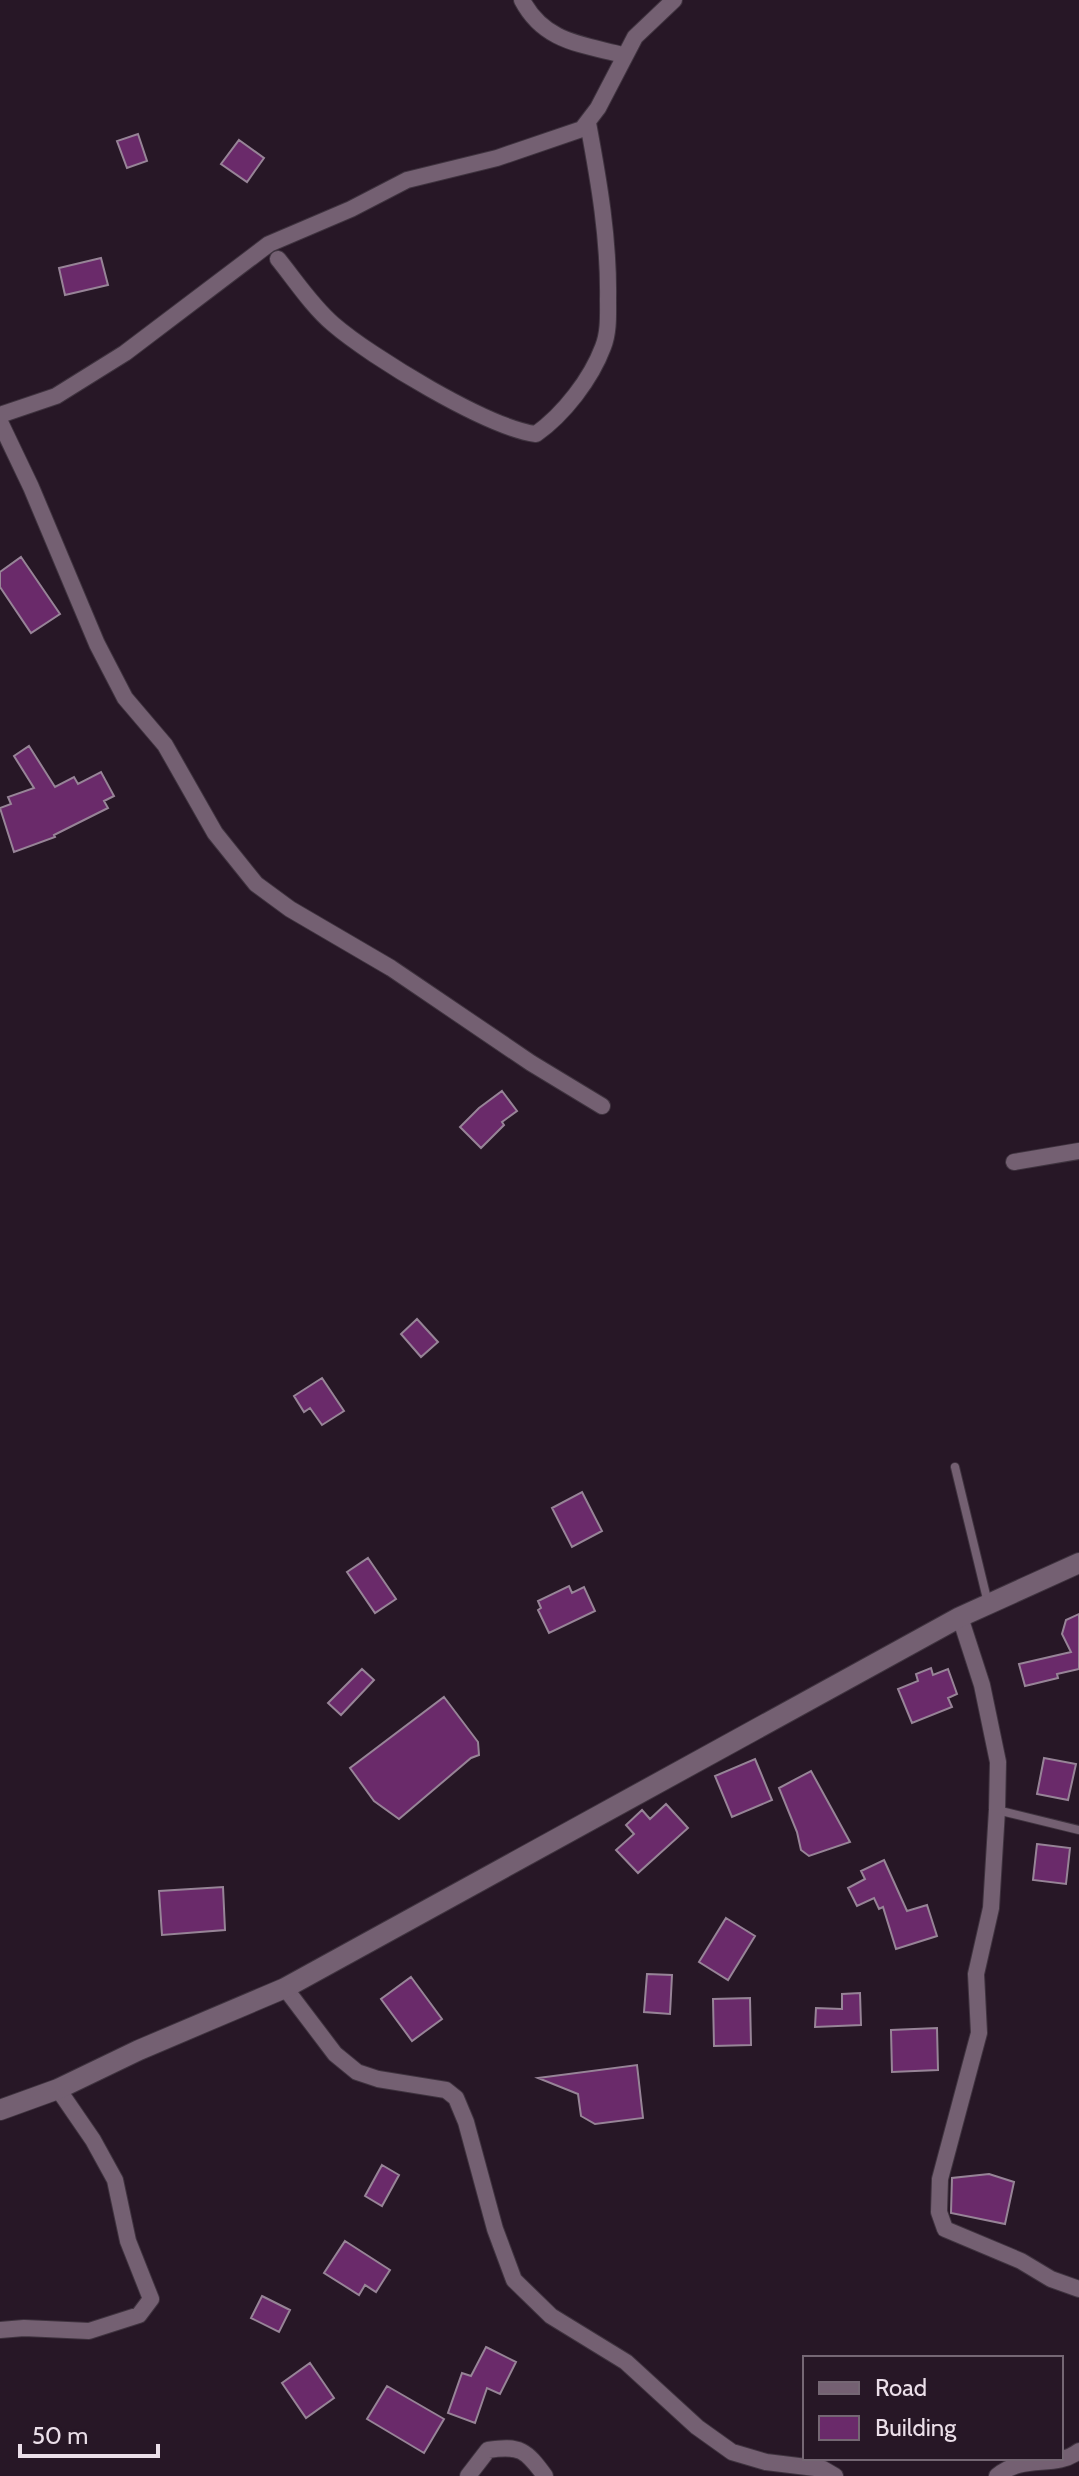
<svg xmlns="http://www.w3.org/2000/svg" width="1079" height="2476" font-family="Cabin,sans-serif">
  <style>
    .building { fill: #6a2a6a; stroke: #978497; stroke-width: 2 }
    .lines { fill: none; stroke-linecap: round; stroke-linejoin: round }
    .service-casing { stroke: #3f333f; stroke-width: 10 }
    .minor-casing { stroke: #3f333f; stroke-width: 18 }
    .tertiary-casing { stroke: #3f333f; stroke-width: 22 }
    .service { stroke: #746072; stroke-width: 8 }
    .minor { stroke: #746072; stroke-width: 16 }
    .tertiary { stroke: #746072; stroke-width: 20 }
  </style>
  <rect width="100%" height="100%" fill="#271726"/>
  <!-- building -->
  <path class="building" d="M 138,134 L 147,161 L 127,168 L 117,141 Z
    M 239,140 L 264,158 L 247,182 L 221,164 Z
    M 101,258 L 108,285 L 65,295 L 59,268 Z
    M 21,557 L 60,614 L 31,633 L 0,587 L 0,572 Z
    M 29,746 L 55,787 L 74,777 L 78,784 L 101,772 L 114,796 L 104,801 L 108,808 L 54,835 L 55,837 L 14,852 L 0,808 L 11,804 L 8,797 L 34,788 L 14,756 Z
    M 502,1091 L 517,1111 L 502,1122 L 504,1125 L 481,1148 L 460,1127 L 479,1108 Z
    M 417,1319 L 438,1342 L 421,1357 L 401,1334 Z
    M 322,1378 L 344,1411 L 322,1425 L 310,1408 L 304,1412 L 294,1396 Z
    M 582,1492 L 602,1531 L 572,1547 L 552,1508 Z
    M 368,1558 L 396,1599 L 375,1613 L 347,1572 Z
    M 569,1586 L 572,1593 L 584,1587 L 595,1611 L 549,1633 L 538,1610 L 541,1608 L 538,1601 Z
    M 1079,1614 L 1079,1669 L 1057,1674 L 1058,1678 L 1025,1686 L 1019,1664 L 1071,1652 L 1062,1634 L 1066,1620 Z
    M 931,1668 L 933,1675 L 948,1669 L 957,1694 L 948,1698 L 952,1707 L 912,1723 L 898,1689 L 918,1681 L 916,1674 Z
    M 362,1669 L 374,1680 L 341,1715 L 328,1703 Z
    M 444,1697 L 478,1742 L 479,1755 L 471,1758 L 399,1819 L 374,1801 L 350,1768 Z
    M 1044,1758 L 1076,1764 L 1068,1800 L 1037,1794 Z
    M 755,1759 L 772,1800 L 732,1817 L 715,1776 Z
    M 811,1771 L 850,1842 L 809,1856 L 801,1850 L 797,1832 L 779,1788 Z
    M 666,1804 L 688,1828 L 638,1873 L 616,1850 L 634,1834 L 626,1825 L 642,1810 L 650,1819 Z
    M 1037,1844 L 1070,1848 L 1066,1884 L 1033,1880 Z
    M 884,1860 L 907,1911 L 927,1905 L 937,1936 L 896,1949 L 883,1907 L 879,1909 L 874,1898 L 857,1906 L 848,1888 L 865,1879 L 861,1871 Z
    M 223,1887 L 225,1930 L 162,1935 L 159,1891 Z
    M 726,1918 L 755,1936 L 728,1980 L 699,1962 Z
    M 647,1974 L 672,1975 L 670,2014 L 644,2012 Z
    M 411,1977 L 442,2019 L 412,2041 L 381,1999 Z
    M 860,1993 L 861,2025 L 815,2027 L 816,2008 L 842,2009 L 842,1994 Z
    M 750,1998 L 751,2045 L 714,2046 L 713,1999 Z
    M 937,2028 L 938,2070 L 892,2072 L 891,2030 Z
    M 637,2065 L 643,2118 L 595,2124 L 581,2116 L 578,2094 L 538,2078 Z
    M 382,2165 L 399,2175 L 382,2206 L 365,2196 Z
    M 989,2174 L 1014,2182 L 1005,2224 L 951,2213 L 952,2178 Z
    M 345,2241 L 390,2270 L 376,2292 L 365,2285 L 359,2295 L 324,2273 Z
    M 262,2296 L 290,2310 L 279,2332 L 251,2318 Z
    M 486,2347 L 516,2362 L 500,2394 L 487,2388 L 475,2423 L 448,2413 L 462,2373 L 471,2376 Z
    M 310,2363 L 334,2398 L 306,2418 L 282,2383 Z
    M 387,2386 L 444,2419 L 424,2453 L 367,2419 Z"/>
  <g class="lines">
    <!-- service casing -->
    <g class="service-casing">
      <path id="service" d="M 955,1467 L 988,1603
        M 997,1810 L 1079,1830"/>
    </g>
    <!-- minor casing -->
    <g class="minor-casing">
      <path id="minor" d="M 522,0 C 544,42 581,44 623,55
        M 278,259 C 295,280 312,306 333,324 C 371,357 488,428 536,434 C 564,414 591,379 603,347 C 609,332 608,315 608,299 C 609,239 599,182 588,123
        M 0,415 L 56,396 L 125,353 L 269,244 L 351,209 L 407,180 L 497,158 L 582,129 L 598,108 L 635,37 L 674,0
        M 0,422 L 31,487 L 97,644 L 125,698 L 165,745 L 215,833 L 256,884 L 290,909 L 391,968 L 531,1063 L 602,1106
        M 1014,1162 L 1079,1151
        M 960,1617 L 982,1685 L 998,1762 L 997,1810 L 991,1908 L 976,1974 L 979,2033 L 940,2179 L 939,2212 L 945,2229 L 1021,2261 L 1051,2279 L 1079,2289
        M 285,1988 L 335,2054 L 357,2072 L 378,2079 L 446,2090 L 456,2098 L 466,2122 L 495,2229 L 514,2280 L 551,2316 L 626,2362 L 697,2427 L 732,2452 L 766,2462 L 823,2469 L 835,2476
        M 0,2330 L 24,2328 L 89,2331 L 139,2315 L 151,2299 L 128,2241 L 115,2180 L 93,2140 L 58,2089
        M 468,2476 L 488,2450 C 520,2445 526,2450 545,2476
        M 997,2476 C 1025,2453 1054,2470 1079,2451"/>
    </g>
    <!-- tertiary casing -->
    <g class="tertiary-casing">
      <path id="tertiary" d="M 0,2110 L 58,2089 L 139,2050 L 285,1988 L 960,1617 L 1079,1563"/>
    </g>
    <!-- service -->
    <use href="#service" class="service"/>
    <!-- minor -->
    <use href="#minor" class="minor"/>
    <!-- tertiary -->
    <use href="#tertiary" class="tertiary"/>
  </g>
  <!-- legend -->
  <rect x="803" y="2356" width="260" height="104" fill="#271726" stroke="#756774" stroke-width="2"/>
  <rect x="819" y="2382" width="40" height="12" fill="#746072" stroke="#756774" stroke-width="2"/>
  <text x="875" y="2396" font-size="24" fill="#ebdfe9">Road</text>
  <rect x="819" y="2416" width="40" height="24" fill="#6a2a6a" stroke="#756774" stroke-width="2"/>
  <text x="875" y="2436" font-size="24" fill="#ebdfe9">Building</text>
  <!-- scale -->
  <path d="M20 2444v12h138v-12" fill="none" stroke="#ebdfe9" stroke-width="4"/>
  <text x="32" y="2444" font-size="24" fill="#ebdfe9" stroke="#271726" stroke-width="6" paint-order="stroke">50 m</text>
</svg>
